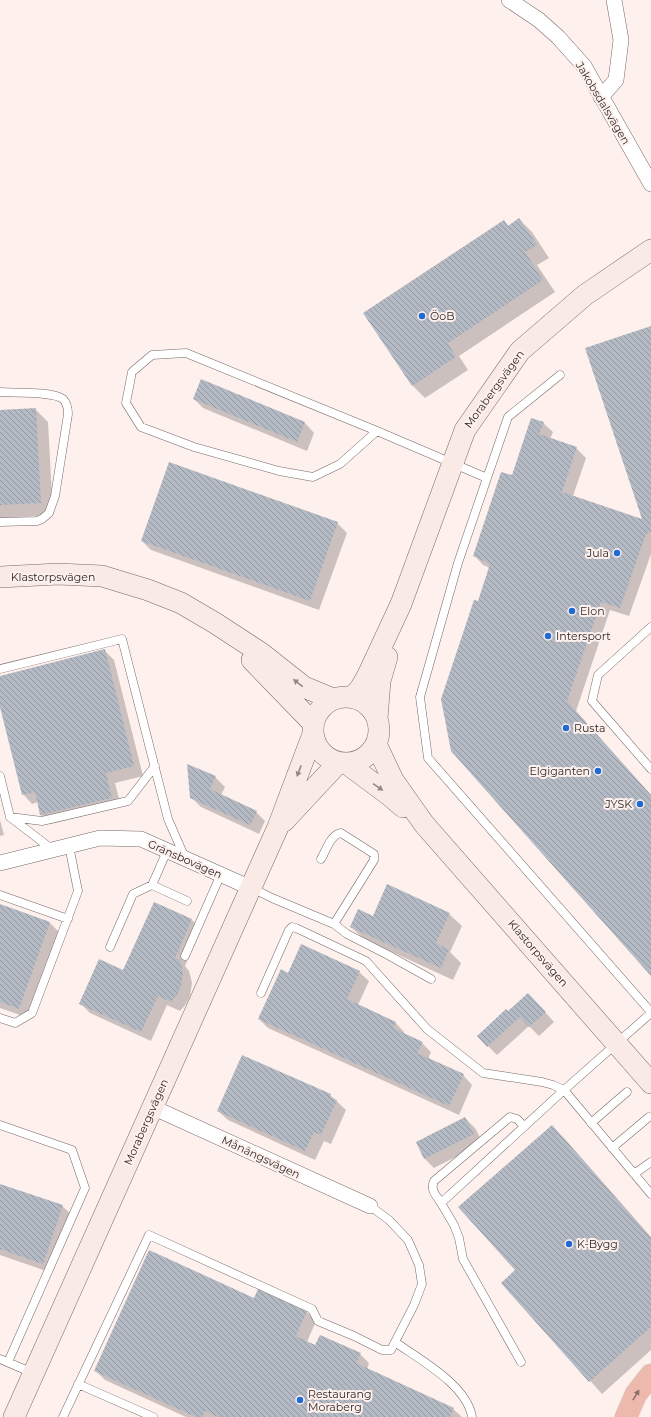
<svg xmlns="http://www.w3.org/2000/svg" width="651" height="1417" font-family="Montserrat,sans-serif">
  <style>
    .shadow { fill: #0003 }
    .building { fill: url(#building-back-hatch) }
    .lines { fill: none; stroke-linecap: round; stroke-linejoin: round }
    .lane-casing { stroke: #756967; stroke-width: 9 }
    .street-casing { stroke: #756967; stroke-width: 16 }
    .secondary-casing { stroke: #756967; stroke-width: 22 }
    .highway-casing { stroke: #d1d0cf; stroke-width: 23 }
    .lane { stroke: #fff; stroke-width: 8 }
    .street { stroke: #fff; stroke-width: 15 }
    .secondary { stroke: #faeae6; stroke-width: 21 }
    .highway { stroke: #eeb9ad; stroke-width: 22 }
    .oneway { fill: #948986 }
    .oneway2 { fill: #8e706a }
    .poi-dot { fill: #206ad5; stroke: #fef0ed; stroke-width: 1.5 }
    .labels { text-anchor: middle; stroke-width: 4; stroke-linejoin: round; paint-order: stroke }
    .street-label { font-size: 11px; fill: #2d2827; stroke: #fef0ed }
    .poi-label { font-size: 11px; fill: #2d2827; stroke: #fef0ed; text-anchor: start }
  </style>
  <defs>
    <pattern id="building-back-hatch" width="6" height="6" patternUnits="userSpaceOnUse"><rect width="6" height="6" fill="#b4bac4"/><path d="M-1 5l2 2M0 0l6 6M5-1l2 2" fill="none" stroke="#93979f"/></pattern>
  </defs>
  <rect width="100%" height="100%" fill="#fef0ed"/>
  <!-- shadow -->
  <path class="shadow" d="M 519,219 L 532,232 L 549,258 L 537,265 L 555,292 L 459,356 L 468,370 L 425,398 L 413,386 L 365,313 L 503,221 L 509,226 Z
    M 651,327 L 651,554 L 629,616 L 610,610 L 576,711 L 651,795 L 651,975 L 478,603 L 490,568 L 483,565 L 474,555 L 513,477 L 543,423 L 553,432 L 550,439 L 576,448 L 586,458 L 573,496 L 643,520 Z
    M 201,381 L 305,423 L 314,433 L 307,451 L 203,408 L 194,399 Z
    M 35,409 L 48,422 L 53,515 L 0,518 L 0,411 Z
    M 337,523 L 347,533 L 319,610 L 151,550 L 142,541 Z
    M 104,650 L 114,660 L 143,776 L 115,783 L 121,807 L 51,824 L 41,815 L 38,802 L 32,804 L 23,794 L 0,703 L 0,677 Z
    M 215,777 L 225,787 L 221,795 L 256,812 L 265,821 L 259,834 L 201,807 L 191,797 Z
    M 0,820 L 4,835 L 0,836 Z
    M 155,903 L 192,920 L 201,929 L 185,966 L 189,971 L 192,983 L 190,996 L 186,1004 L 180,1011 L 167,1005 L 151,1041 L 90,1013 L 80,1003 L 124,971 Z
    M 0,905 L 50,923 L 59,932 L 29,1018 L 0,1008 Z
    M 449,914 L 462,926 L 450,952 L 461,963 L 453,980 L 364,939 L 351,927 L 373,917 Z
    M 359,972 L 369,981 L 358,1005 L 395,1022 L 404,1032 L 403,1034 L 422,1043 L 431,1052 L 428,1059 L 463,1075 L 472,1085 L 459,1115 L 268,1028 L 259,1019 L 289,974 Z
    M 537,1003 L 554,1022 L 539,1036 L 529,1026 L 497,1055 L 488,1046 L 508,1012 Z
    M 330,1095 L 346,1110 L 331,1144 L 324,1141 L 315,1160 L 228,1120 L 218,1111 Z
    M 465,1118 L 475,1128 L 483,1143 L 434,1168 L 425,1159 L 417,1143 Z
    M 552,1126 L 565,1139 L 651,1237 L 651,1350 L 602,1394 L 503,1283 L 516,1270 Z
    M 0,1185 L 62,1206 L 72,1215 L 52,1273 L 0,1255 Z
    M 255,1300 L 307,1312 L 316,1321 L 307,1342 L 316,1346 L 360,1354 L 369,1363 L 367,1369 L 453,1409 L 462,1417 L 186,1417 L 105,1380 L 96,1371 Z"/>
  <!-- building -->
  <path class="building" d="M 519,218 L 537,245 L 525,252 L 543,280 L 448,343 L 456,357 L 412,386 L 363,313 L 504,220 L 508,226 Z
    M 651,326 L 651,532 L 646,534 L 620,608 L 601,602 L 567,701 L 651,795 L 651,976 L 451,751 L 441,699 L 474,600 L 478,601 L 490,564 L 473,556 L 501,472 L 512,475 L 531,418 L 544,422 L 539,434 L 577,447 L 562,492 L 642,519 L 585,348 Z
    M 201,379 L 305,422 L 297,442 L 193,399 Z
    M 36,408 L 41,503 L 0,505 L 0,410 Z
    M 169,462 L 338,522 L 310,601 L 141,541 Z
    M 105,649 L 134,766 L 106,773 L 112,798 L 40,815 L 35,792 L 22,795 L 0,707 L 0,676 Z
    M 187,764 L 216,776 L 210,789 L 257,811 L 250,825 L 190,798 Z
    M 387,884 L 450,913 L 436,943 L 449,950 L 441,968 L 350,927 L 358,909 L 373,916 Z
    M 154,902 L 192,919 L 175,958 L 180,960 L 183,973 L 181,986 L 177,995 L 171,1002 L 158,996 L 141,1032 L 79,1004 L 99,959 L 123,970 Z
    M 0,904 L 50,922 L 19,1009 L 0,1002 Z
    M 301,944 L 360,971 L 347,999 L 396,1022 L 393,1028 L 423,1042 L 417,1053 L 464,1074 L 449,1106 L 258,1019 L 281,969 L 288,973 Z
    M 528,993 L 546,1012 L 529,1027 L 520,1017 L 487,1047 L 477,1036 L 506,1009 L 508,1011 Z
    M 242,1055 L 331,1094 L 330,1097 L 337,1100 L 321,1135 L 314,1132 L 305,1151 L 217,1111 Z
    M 465,1117 L 474,1134 L 424,1159 L 416,1142 Z
    M 552,1125 L 651,1238 L 651,1327 L 589,1382 L 501,1283 L 515,1270 L 458,1207 Z
    M 0,1184 L 63,1205 L 43,1264 L 0,1249 Z
    M 149,1250 L 254,1298 L 258,1289 L 307,1311 L 296,1336 L 315,1345 L 320,1335 L 361,1353 L 356,1363 L 454,1408 L 450,1417 L 218,1417 L 205,1411 L 202,1417 L 196,1417 L 94,1371 Z"/>
  <g class="lines">
    <!-- lane casing -->
    <g class="lane-casing">
      <path id="lane" d="M 0,392 C 14,393 53,391 63,399 C 67,403 68,408 68,414 L 55,496 L 49,513 L 42,519 L 37,521 L 0,522
        M 377,431 L 340,464 L 313,477 L 279,471 L 194,447 L 141,427 L 126,403 L 132,372 L 152,355 L 186,353 L 377,431 L 487,478 L 458,563 L 420,697 L 428,758 L 651,1012
        M 487,478 L 508,417 L 560,375
        M 651,627 L 598,675 L 592,701 L 651,769
        M 0,669 L 122,639 L 168,819 L 185,858
        M 0,776 L 10,817 L 53,850
        M 10,817 L 42,821 L 128,801 L 155,766
        M 321,859 C 326,851 330,835 341,833 L 374,854 L 374,860 L 334,924
        M 152,885 L 187,901
        M 252,888 L 272,898 L 334,924 L 347,934 L 388,955 L 431,979
        M 0,895 L 68,919
        M 110,947 L 133,894 L 152,885 L 167,851
        M 185,956 L 221,874
        M 261,993 L 289,930 L 292,927 L 296,928 L 366,961 L 427,1029 L 483,1073 L 542,1082 L 553,1085 L 564,1090 L 441,1203 L 454,1225 L 459,1238 L 463,1259 L 521,1362
        M 651,1013 L 564,1090 L 651,1194
        M 0,1018 L 15,1023 L 32,1013 L 78,891 L 69,846
        M 591,1123 L 627,1092
        M 0,1125 L 72,1150 L 85,1188 L 8,1362
        M 612,1148 L 649,1117
        M 634,1174 L 651,1162
        M 441,1203 C 436,1195 430,1190 434,1181 L 510,1117 L 517,1119 L 524,1126
        M 370,1206 L 389,1220 L 408,1240 L 419,1265 L 422,1284 L 414,1305 L 395,1342
        M 0,1359 L 33,1373
        M 78,1384 L 153,1417
        M 63,1417 L 149,1235 L 312,1309 L 318,1321 L 354,1336 L 382,1350 L 391,1350 L 395,1342 C 420,1360 467,1385 472,1417"/>
    </g>
    <!-- street casing -->
    <g class="street-casing">
      <path id="street" d="M 509,0 L 539,20 L 558,37 L 584,66 L 651,184
        M 601,97 L 616,80 L 621,40 L 614,0
        M 0,863 L 100,838 L 141,839 L 251,888
        M 152,1107 L 370,1206"/>
    </g>
    <!-- secondary casing -->
    <g class="secondary-casing">
      <path id="secondary" d="M 0,577 L 58,574 L 102,576 L 148,590 L 181,603 L 215,623 L 261,653 L 304,687 L 333,699
        M 252,660 L 313,723
        M313 730a33 33 0 1 1 66 0a33 33 0 1 1-66 0Z
        M 352,697 L 360,689 L 368,675 L 401,604 L 465,430 L 520,351 L 585,295 L 651,250
        M 377,719 L 380,681 L 387,657
        M 376,744 L 393,780 L 424,824 L 651,1083
        M 346,763 L 389,795 L 403,807
        M 284,821 L 338,763
        M 14,1417 L 278,827 L 313,734"/>
    </g>
    <!-- highway casing -->
    <g class="highway-casing">
      <path id="highway" d="M 626,1417 L 636,1394 L 651,1375"/>
    </g>
    <!-- lane -->
    <use href="#lane" class="lane"/>
    <!-- street -->
    <use href="#street" class="street"/>
    <!-- secondary -->
    <use href="#secondary" class="secondary"/>
    <!-- highway -->
    <use href="#highway" class="highway"/>
  </g>
  <!-- one-way arrows -->
  <defs><path id="oneway-solid" d="M-6-.8H1V-3.2L6.5 0L1 3.2V.8H-6Z"/></defs>
  <g class="oneway">
    <use href="#oneway-solid" transform="translate(298 683) rotate(-142)"/>
    <use href="#oneway-solid" transform="translate(299 771) rotate(111)"/>
    <use href="#oneway-solid" transform="translate(378 787) rotate(34)"/>
  </g>
  <use class="oneway2" href="#oneway-solid" transform="translate(636 1395) rotate(-59)"/>
  <!-- markers -->
  <g class="poi-dot">
    <circle cx="422" cy="316" r="4"/>
    <circle cx="617" cy="553" r="4"/>
    <circle cx="572" cy="611" r="4"/>
    <circle cx="548" cy="636" r="4"/>
    <circle cx="566" cy="728" r="4"/>
    <circle cx="598" cy="771" r="4"/>
    <circle cx="640" cy="804" r="4"/>
    <circle cx="569" cy="1244" r="4"/>
    <circle cx="300" cy="1400" r="4"/>
  </g>
  <g class="labels">
    <!-- street labels -->
    <g class="street-label">
      <text transform="translate(603 103) rotate(59)" y="4">Jakobsdalsvägen</text>
      <text transform="translate(494 389) rotate(-54)" y="4">Morabergsvägen</text>
      <text x="53" y="581">Klastorpsvägen</text>
      <text transform="translate(185 859) rotate(24)" y="4">Gränsbovägen</text>
      <text transform="translate(538 953) rotate(49)" y="4">Klastorpsvägen</text>
      <text transform="translate(146 1122) rotate(-66)" y="4">Morabergsvägen</text>
      <text transform="translate(261 1157) rotate(25)" y="4">Månängsvägen</text>
    </g>
    <!-- poi labels -->
    <g class="poi-label">
      <text x="430" y="320">ÖoB</text>
      <text x="609" y="557" text-anchor="end">Jula</text>
      <text x="580" y="615">Elon</text>
      <text x="556" y="640">Intersport</text>
      <text x="574" y="732">Rusta</text>
      <text x="590" y="775" text-anchor="end">Elgiganten</text>
      <text x="632" y="808" text-anchor="end">JYSK</text>
      <text x="577" y="1248">K-Bygg</text>
      <text x="308" y="1398">Restaurang<tspan x="308" dy="13">Moraberg</tspan></text>
    </g>
  </g>
</svg>
